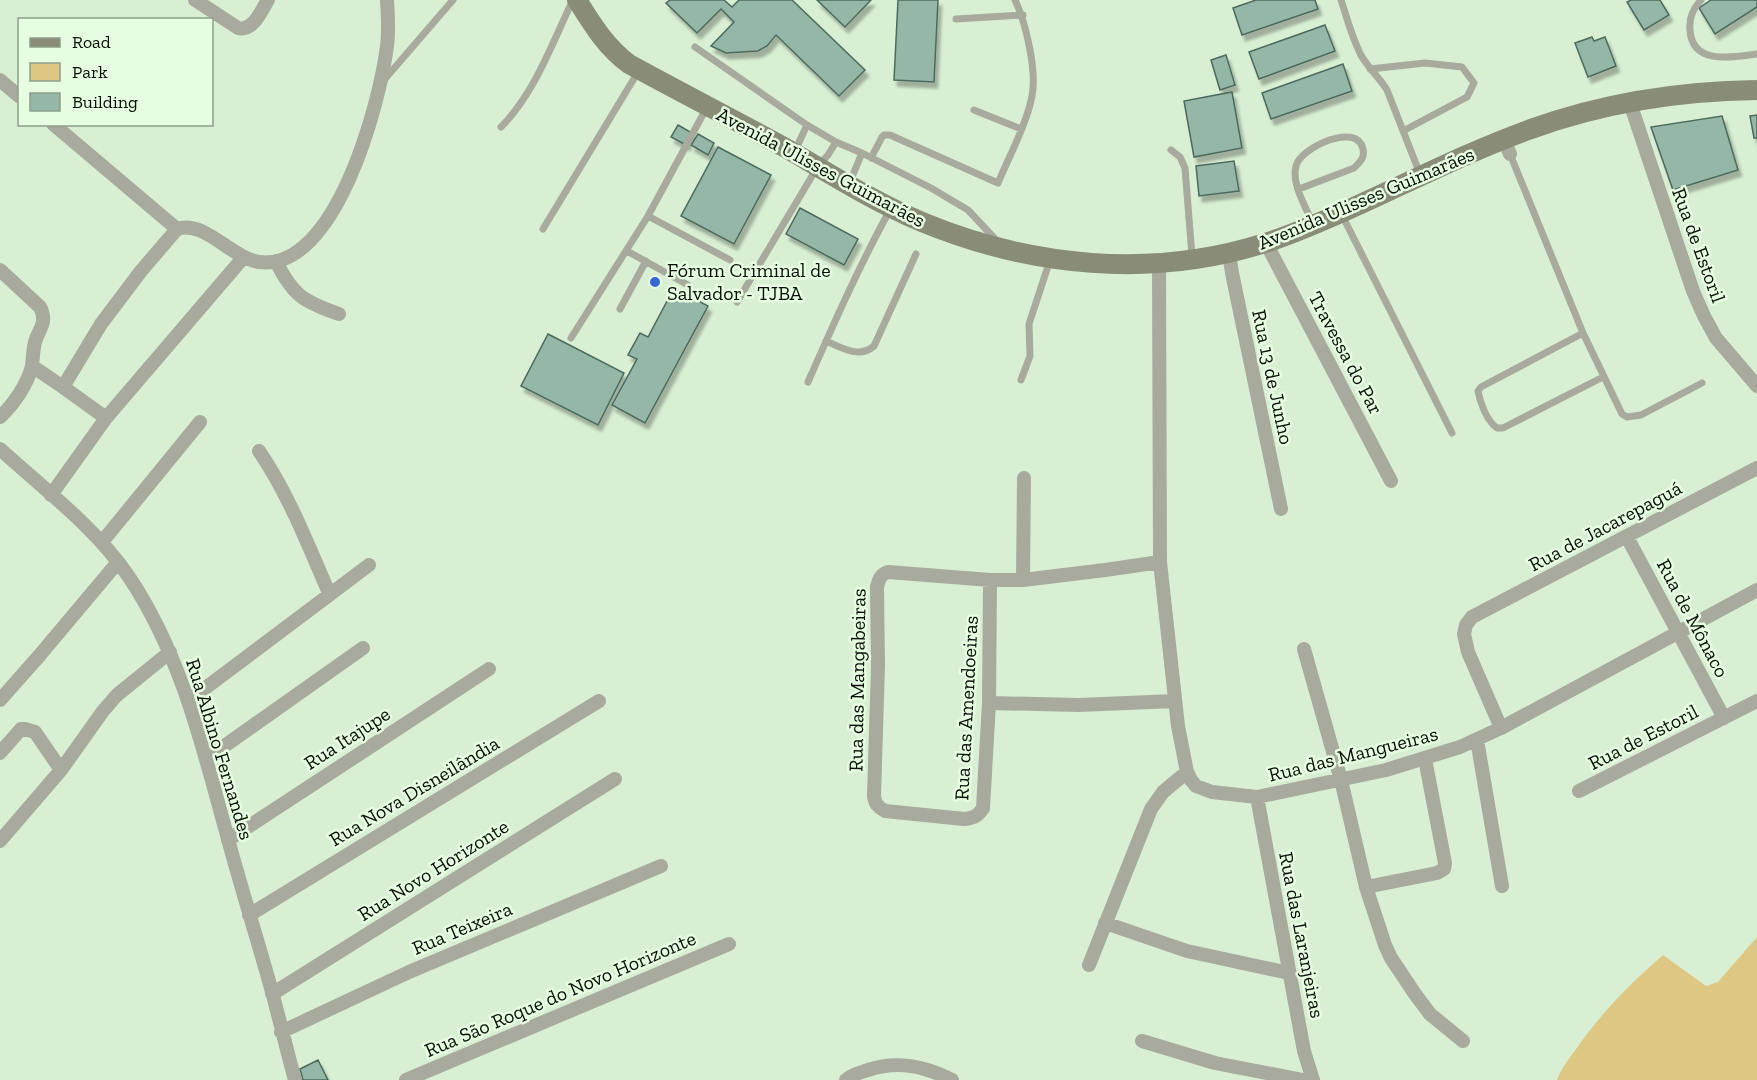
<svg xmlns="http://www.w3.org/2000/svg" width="1757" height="1080" font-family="'Zilla Slab',serif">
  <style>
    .green { fill: #dec782 }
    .building { fill: #95b7a7; stroke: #4c6b5d; stroke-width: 1.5; filter: url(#shadow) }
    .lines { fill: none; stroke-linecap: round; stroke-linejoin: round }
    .service { stroke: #a7aa9c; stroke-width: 7 }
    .minor { stroke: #a7aa9c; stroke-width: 14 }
    .secondary { stroke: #888c78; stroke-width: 20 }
    .poi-dot { fill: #3667d6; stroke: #e6fde1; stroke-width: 2 }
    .labels { text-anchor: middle; stroke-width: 5; stroke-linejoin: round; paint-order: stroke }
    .street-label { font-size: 20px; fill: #080f06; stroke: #e6fde1 }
    .poi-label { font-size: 20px; fill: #080f06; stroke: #e6fde1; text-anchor: start }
  </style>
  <defs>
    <filter id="shadow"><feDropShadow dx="3.5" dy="6" stdDeviation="1.5" flood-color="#0004"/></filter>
  </defs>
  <rect width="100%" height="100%" fill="#d9efd4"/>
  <!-- green -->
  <path class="green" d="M 1757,937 L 1757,1080 L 1557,1080 C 1561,1069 1567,1061 1574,1052 C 1599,1015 1630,984 1663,955 L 1706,986 L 1718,982 Z"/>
  <!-- building -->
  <path class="building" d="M 670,0 L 724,0 L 732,7 L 739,0 L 792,0 L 865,70 L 839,96 L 776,35 L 767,46 L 758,51 L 726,53 L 711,46 L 734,22 L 721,9 L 697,33 L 666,3 Z
    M 817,0 L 871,0 L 845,27 Z
    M 898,0 L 938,0 L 934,82 L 894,80 Z
    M 1256,0 L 1315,0 L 1318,9 L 1242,35 L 1233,8 Z
    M 1631,0 L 1660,0 L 1669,15 L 1644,30 L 1627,2 Z
    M 1711,0 L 1757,0 L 1757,7 L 1715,34 L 1699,8 Z
    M 1325,25 L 1335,51 L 1259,79 L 1249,52 Z
    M 1592,37 L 1594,41 L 1605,37 L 1616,66 L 1588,77 L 1575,43 Z
    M 1226,55 L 1235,85 L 1220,90 L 1211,60 Z
    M 1343,64 L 1352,91 L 1271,119 L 1262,93 Z
    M 1232,92 L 1242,148 L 1194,157 L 1184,101 Z
    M 1757,115 L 1757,138 L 1754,138 L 1750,116 Z
    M 1722,116 L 1738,170 L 1673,190 L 1651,127 Z
    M 678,125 L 692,133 L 686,145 L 671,137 Z
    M 698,134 L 714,143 L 708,155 L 691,145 Z
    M 718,147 L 771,175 L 734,244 L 681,216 Z
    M 1234,161 L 1239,191 L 1199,196 L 1196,166 Z
    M 800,208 L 858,239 L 844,265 L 786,234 Z
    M 674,288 L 708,306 L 645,423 L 612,405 L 637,359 L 628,355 L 640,333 L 648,337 Z
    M 548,334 L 624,373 L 598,425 L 521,386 Z
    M 318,1060 L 328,1080 L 303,1080 L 300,1069 Z"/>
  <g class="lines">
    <!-- service -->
    <path class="service" d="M 1341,0 C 1347,18 1352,38 1361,55 C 1368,68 1380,78 1387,90 L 1420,174
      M 1701,0 C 1693,9 1689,17 1690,30 C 1692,66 1734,57 1757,54
      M 956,19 L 1023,15
      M 695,47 L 807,125 L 836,142 L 862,153 L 931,188 L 968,210 L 998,242
      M 1370,69 L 1425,63 L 1462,67 L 1474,83 L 1467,97 L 1403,131
      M 384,80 L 453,0
      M 974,110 L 1021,129
      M 501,127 C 535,93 552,43 573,0
      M 1171,150 L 1180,157 L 1185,168 L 1192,256
      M 795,151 L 807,125
      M 1510,154 L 1583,333 L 1622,414 L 1627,417 L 1641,415 L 1702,383
      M 871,158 L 882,137 L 884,135 L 890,135 L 998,183 C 1009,157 1027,123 1032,96 C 1037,71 1026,23 1015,0
      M 849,184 L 862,153
      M 1299,189 L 1354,168 C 1360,162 1365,158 1363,149 C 1357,121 1300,148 1296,166 C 1291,184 1306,207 1313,224
      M 648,216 L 730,260
      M 1346,223 L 1452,433
      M 543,229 L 638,72
      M 627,251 L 688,285
      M 737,302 L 818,166 L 828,155 L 836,142
      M 620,309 L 646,261
      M 1583,333 L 1481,387 L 1478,391 C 1480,403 1487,421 1497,428 L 1503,428 L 1603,377
      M 571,338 L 648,216 L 707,107
      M 826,341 C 842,348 859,359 874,346 L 916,254
      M 1021,380 L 1030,356 L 1029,324 L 1050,260
      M 808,382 C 834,323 860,264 891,208"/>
    <!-- minor -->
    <path class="minor" d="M 195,0 L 238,28 C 253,32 261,11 268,0
      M 0,80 L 20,97
      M 1630,103 L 1693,291 L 1704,316 L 1716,338 L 1757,386
      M 53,124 L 177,229
      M 1504,140 L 1510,154
      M 1266,243 L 1391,481
      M 1229,253 L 1232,273 L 1281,509
      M 276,261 C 292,295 304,302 339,314
      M 1159,263 L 1160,562 L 1178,726 L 1187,772 L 1191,780 L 1196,786 L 1212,792 L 1257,797 L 1386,770 L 1460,747 L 1501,728 L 1757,590
      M 0,270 L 40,307 C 48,323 39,328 35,342 C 33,350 33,358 32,366 C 27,385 14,404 0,417
      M 32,366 L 63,387 L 106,418
      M 63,387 L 101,324 L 141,271 L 177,229 C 204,219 231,258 259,262 C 336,272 380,102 387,46 C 389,30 388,15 387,0
      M 0,449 C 43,488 97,529 129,577 C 182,656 203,749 228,839 C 242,891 258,941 272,992 C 280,1021 287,1051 295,1080
      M 259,451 C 289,495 308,545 329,593
      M 51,495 L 106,418 L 243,258
      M 1627,537 L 1724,718
      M 102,542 L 200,422
      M 990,580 L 989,703 L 983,808 C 978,816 974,818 964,819 L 885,811 C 878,807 875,804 874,796 L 878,666 L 877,587 C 879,579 880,575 888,572 L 990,580 L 1023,580 L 1105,570 L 1160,562
      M 1023,580 L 1024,478
      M 1304,649 L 1341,780 L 1366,887 L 1385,945 L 1391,958 L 1415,994 L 1430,1014 L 1463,1041
      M 0,700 L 39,656 L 118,562
      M 188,701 L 369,565
      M 989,703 L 1079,705 L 1175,701
      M 1501,728 L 1468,652 L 1464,634 L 1466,625 L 1472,617 L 1757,468
      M 1477,740 L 1502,886
      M 0,753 L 21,729 L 25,729 L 35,732 L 61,770
      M 206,759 L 363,648
      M 1579,791 L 1757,701
      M 1257,797 L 1304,1051 L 1313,1080
      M 228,840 L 489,669
      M 0,841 L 61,770 L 103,711 L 117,695 L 170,652
      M 1366,887 L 1437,873 L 1444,869 L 1445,863 L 1425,759
      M 249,915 L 599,701
      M 1105,923 L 1187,951 L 1289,973
      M 1089,965 L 1151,809 L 1163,792 L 1187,772
      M 272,994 L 615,779
      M 281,1032 L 409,972 L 661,866
      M 1142,1041 L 1215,1063 L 1303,1080
      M 406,1080 L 729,944
      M 846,1080 C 852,1074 860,1073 868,1070 C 898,1060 925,1066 952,1080"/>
    <!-- secondary -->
    <path class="secondary" d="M 577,0 C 592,24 606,47 629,64 C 680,92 733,119 784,147 C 829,173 874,202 922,222 C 1031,267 1151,279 1265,243 C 1291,235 1318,223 1343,212 C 1406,184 1467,152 1531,129 C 1603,103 1681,91 1757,90"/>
  </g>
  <!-- markers -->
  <circle class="poi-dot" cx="655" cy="282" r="6"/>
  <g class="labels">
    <!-- street labels -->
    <g class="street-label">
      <text transform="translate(821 167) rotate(28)" y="7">Avenida Ulisses Guimarães</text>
      <text transform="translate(1366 198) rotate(-23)" y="7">Avenida Ulisses Guimarães</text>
      <text transform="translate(1699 245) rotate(70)" y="7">Rua de Estoril</text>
      <text transform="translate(1346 353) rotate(62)" y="7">Travessa do Par</text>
      <text transform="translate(1273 377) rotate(78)" y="7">Rua 13 de Junho</text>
      <text transform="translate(1605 526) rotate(-28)" y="7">Rua de Jacarepaguá</text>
      <text transform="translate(1693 618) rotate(62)" y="7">Rua de Mônaco</text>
      <text transform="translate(857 680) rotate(-89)" y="7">Rua das Mangabeiras</text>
      <text transform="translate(966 708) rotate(-87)" y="7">Rua das Amendoeiras</text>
      <text transform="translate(1643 737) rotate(-27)" y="7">Rua de Estoril</text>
      <text transform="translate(347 738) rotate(-33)" y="7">Rua Itajupe</text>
      <text transform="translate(220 749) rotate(73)" y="7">Rua Albino Fernandes</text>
      <text transform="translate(1353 754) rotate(-14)" y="7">Rua das Mangueiras</text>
      <text transform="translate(414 791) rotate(-31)" y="7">Rua Nova Disneilândia</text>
      <text transform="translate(433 870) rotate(-32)" y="7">Rua Novo Horizonte</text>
      <text transform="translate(462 928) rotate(-23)" y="7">Rua Teixeira</text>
      <text transform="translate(1302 935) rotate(79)" y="7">Rua das Laranjeiras</text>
      <text transform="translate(560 994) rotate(-23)" y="7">Rua São Roque do Novo Horizonte</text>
    </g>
    <!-- poi labels -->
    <g class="poi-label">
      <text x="667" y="277">Fórum Criminal de<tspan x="667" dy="23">Salvador - TJBA</tspan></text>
    </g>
  </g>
  <!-- legend -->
  <rect x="18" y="18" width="195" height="108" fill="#e6fde1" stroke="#8d9e89" stroke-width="1.5"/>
  <rect x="30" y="38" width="30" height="9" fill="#888c78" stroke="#8d9e89" stroke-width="1.5"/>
  <text x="72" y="48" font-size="18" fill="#080f06">Road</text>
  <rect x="30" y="63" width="30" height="18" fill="#dec782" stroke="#8d9e89" stroke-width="1.5"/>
  <text x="72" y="78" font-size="18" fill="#080f06">Park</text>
  <rect x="30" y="93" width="30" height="18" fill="#95b7a7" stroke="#8d9e89" stroke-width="1.5"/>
  <text x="72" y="108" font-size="18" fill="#080f06">Building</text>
</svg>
